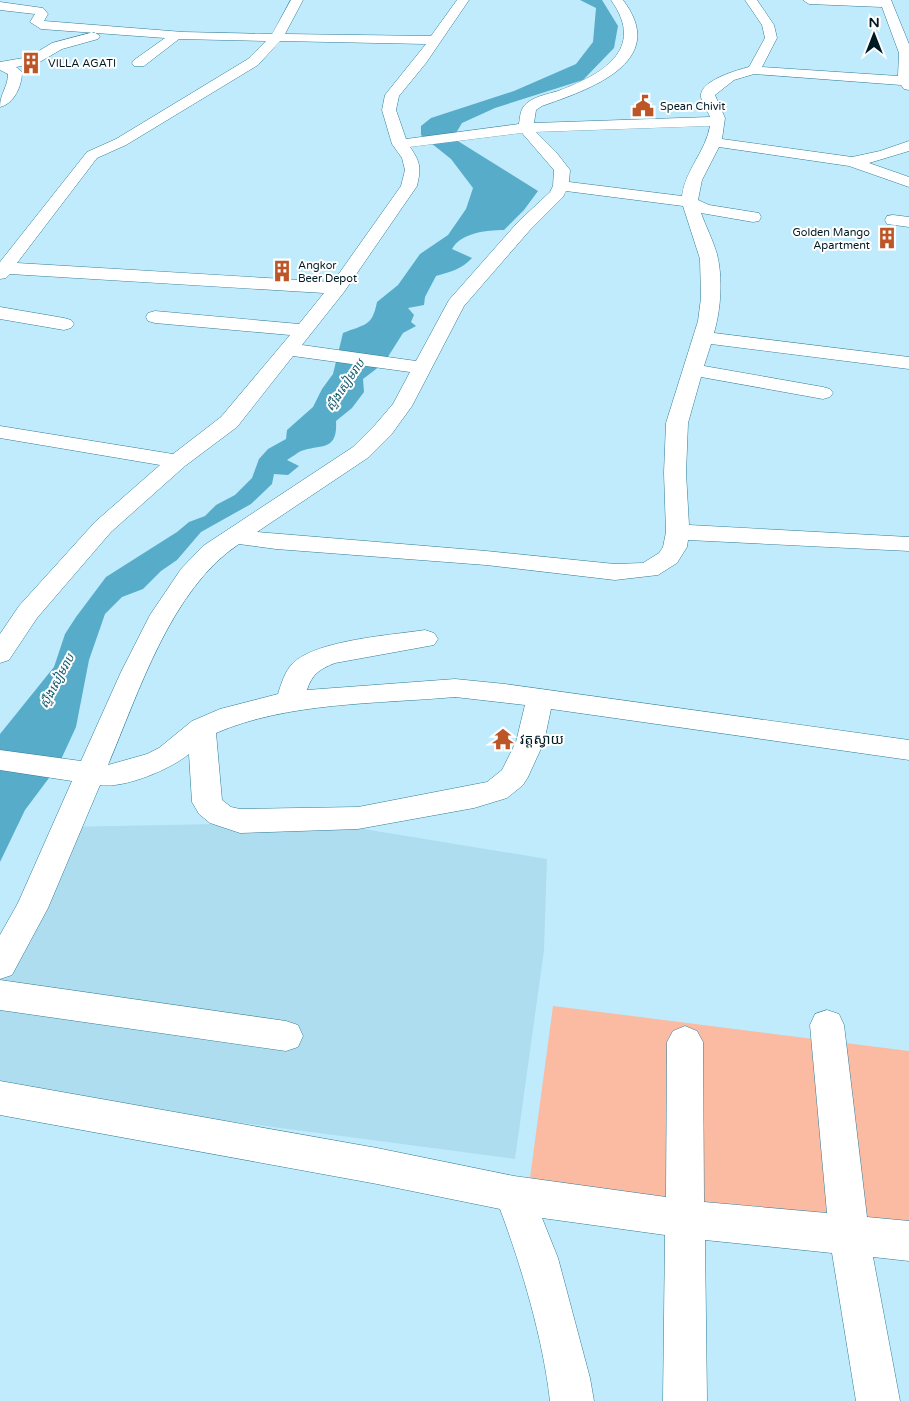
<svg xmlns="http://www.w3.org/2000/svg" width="909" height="1401" font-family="'Varela Round','Noto Sans Khmer',sans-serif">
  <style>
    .built { fill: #aeddf0 }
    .green { fill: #fabba2 }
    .water { fill: #57acc9 }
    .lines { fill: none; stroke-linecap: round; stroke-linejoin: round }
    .minor-casing { stroke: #317d97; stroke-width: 1 }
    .minor { fill: #fff; fill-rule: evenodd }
    .labels { text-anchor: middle; stroke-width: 4; stroke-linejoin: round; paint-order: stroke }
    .far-poi-label { font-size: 11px; fill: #001a24; stroke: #fff; text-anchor: start }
    .far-water-label { font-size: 12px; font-style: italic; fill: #12586d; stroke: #fff }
    .poi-label { font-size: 14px; fill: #001a24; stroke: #fff; text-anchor: start }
  </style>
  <rect width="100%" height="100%" fill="#c0ebfc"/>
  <!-- built -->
  <path class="built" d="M 321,822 L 547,859 L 544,950 L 515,1159 L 0,1091 L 0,960 L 63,827 Z"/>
  <!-- green -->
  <path class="green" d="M 553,1006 L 909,1051 L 909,1257 L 527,1200 Z"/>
  <!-- water -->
  <path class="water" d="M 580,0 L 602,0 L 618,26 L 614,48 L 583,80 L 495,108 L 462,123 L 453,138 L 538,191 L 524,210 L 504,230 C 486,230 461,233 452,249 L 472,258 C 462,269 450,272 436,276 L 425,297 L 424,305 L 408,308 L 414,315 L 411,322 L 416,326 L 403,333 L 384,363 L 363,379 L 364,392 L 352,408 L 336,421 C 338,452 320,444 301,451 C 297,453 292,457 287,460 L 299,466 L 288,475 L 274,474 L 272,484 L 251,504 L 201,532 L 177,560 L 161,571 L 143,589 L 122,597 L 105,614 L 89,660 L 76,727 L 58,766 L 25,810 L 0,862 L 0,734 L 54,667 L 65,634 L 76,617 L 106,577 L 177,532 L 189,522 L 205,516 L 216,505 L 235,495 L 252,478 L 259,459 L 268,449 L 286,439 L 287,430 L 313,407 L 322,389 L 333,374 L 343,333 C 365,324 372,327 377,302 L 398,285 L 420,254 L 448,235 L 466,209 L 473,188 L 451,159 L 421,135 L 421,126 L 431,118 L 514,91 L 576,64 L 593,42 L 596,8 Z"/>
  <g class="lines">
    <!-- minor casing -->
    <g class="minor-casing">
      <path id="minor" d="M 291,0 L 303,0 L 285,34 L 431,36 L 457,0 L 469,0 L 426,63 L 399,96 L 396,110 L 406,139 L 519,124 C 520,118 520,111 524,106 C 531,97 548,94 558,91 C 601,75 647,50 611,0 L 623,0 C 671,63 587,90 542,106 L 536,110 L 534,123 L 710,117 C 708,111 700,101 701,94 C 703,80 737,70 749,67 L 765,38 L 762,25 L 745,0 L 757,0 L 774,25 L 777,38 L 762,67 L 898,76 L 899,53 L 882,7 L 809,4 L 803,0 L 891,0 L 909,44 L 909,90 L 904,89 L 901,85 L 754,74 L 734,80 L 715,95 L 725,118 L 722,139 L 852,157 L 880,151 L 909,141 L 909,151 L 869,163 L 909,177 L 909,187 L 849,166 L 719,147 L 702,180 L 698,200 L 709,205 L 759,213 L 761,217 L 759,221 L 753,222 L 701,213 C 706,227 713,240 717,254 C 723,278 721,309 714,333 L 909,357 L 909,369 L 711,344 L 704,366 L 823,387 L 830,389 L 833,393 L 830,397 L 823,399 L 701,377 L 688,423 L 686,473 L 689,525 L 909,537 L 909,551 L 688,540 L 687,547 L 677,563 L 658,575 L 615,580 L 486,565 L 276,549 L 239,544 C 171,589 139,692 108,765 L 147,754 L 159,748 L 192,721 L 220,709 L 278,694 C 281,684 285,671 293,663 C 317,640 392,635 425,630 L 434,633 L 438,639 L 434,645 L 335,663 C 320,669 312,674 307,690 L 455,679 L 505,684 L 909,740 L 909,760 L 551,709 L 544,742 L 528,777 L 523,785 L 507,798 L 474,808 L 358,829 L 240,833 L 210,823 L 199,814 L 192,802 L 189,754 C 171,769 124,789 100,785 L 48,908 L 12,975 L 0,979 L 0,935 L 18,903 L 72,781 L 0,770 L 0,750 L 81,761 L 121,672 L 150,615 L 181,569 L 203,546 L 353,447 L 375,425 L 393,404 L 410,372 L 293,356 L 237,427 L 185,466 L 111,532 L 37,618 L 9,660 L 0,663 L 0,634 L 19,606 L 95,522 L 160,465 L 0,438 L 0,426 L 173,454 L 221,417 L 290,335 L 155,323 L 148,321 L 146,317 L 148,313 L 155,311 L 299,324 L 324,293 L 10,274 L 6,278 L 0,279 L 0,262 L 87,152 L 116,139 L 248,59 L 266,41 L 179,39 L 144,66 L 134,66 L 132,63 L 134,60 L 165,38 L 41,29 L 30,22 L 35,14 L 0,10 L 0,2 L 43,8 L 48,14 L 44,21 L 183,32 L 272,34 ZM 280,41 L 426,44 L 385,95 L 382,110 L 392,144 L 402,158 L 405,170 L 401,186 L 333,282 L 17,263 L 97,158 L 126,145 L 258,65 ZM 710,126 C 706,151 685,170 682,196 L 569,182 L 570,170 L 556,152 L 536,132 ZM 522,133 L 554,170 L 553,186 L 550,192 L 518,222 L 449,300 L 416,361 L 302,345 L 344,292 L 417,186 C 421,168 421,163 410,147 ZM 566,191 L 683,206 L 700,259 L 701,298 L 698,321 L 666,423 L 664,473 L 666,532 L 663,547 L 659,553 L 643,563 L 615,564 L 486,551 L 257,532 L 369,457 L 391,435 L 412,406 L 464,306 L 530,230 L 563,197 ZM 455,697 L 525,705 L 516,742 L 502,770 L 487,782 L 358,807 L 240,809 L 231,807 L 222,800 L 216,733 C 288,702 377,704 455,697 Z
        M 94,32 L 100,36 L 98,39 L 62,49 L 38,63 L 16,67 L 22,72 C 22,86 14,104 0,107 C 0,93 8,87 8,74 L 0,70 L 0,62 L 29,57 L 52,43 Z
        M 893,215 L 909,217 L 909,227 L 887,224 L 885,220 L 887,216 Z
        M 0,307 L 64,318 L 71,320 L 74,324 L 71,328 L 64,330 L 0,319 Z
        M 0,980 L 286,1021 L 298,1025 L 303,1036 L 298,1047 L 286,1051 L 0,1010 Z
        M 827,1010 L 839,1014 L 844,1025 L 867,1217 L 909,1221 L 909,1261 L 873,1257 L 900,1401 L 856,1401 L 832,1253 L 705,1240 L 707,1401 L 663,1401 L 665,1235 L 542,1218 L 558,1258 L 590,1378 L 594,1401 L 550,1401 C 543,1339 522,1268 500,1209 L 377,1184 L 0,1115 L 0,1081 L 377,1148 L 514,1176 L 666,1197 L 667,1042 L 673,1031 L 685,1026 L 697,1031 L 703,1042 L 704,1202 L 827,1213 L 810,1025 L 815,1014 Z"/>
    </g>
    <!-- minor -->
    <use href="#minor" class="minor"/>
  </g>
  <!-- icons -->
  <defs>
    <g id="building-bare" transform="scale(1.725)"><path d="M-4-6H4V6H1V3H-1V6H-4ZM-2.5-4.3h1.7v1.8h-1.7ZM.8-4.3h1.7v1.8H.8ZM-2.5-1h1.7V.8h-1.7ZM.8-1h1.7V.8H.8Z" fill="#bc5627" stroke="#fff" stroke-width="2.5" paint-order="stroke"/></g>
    <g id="civic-bare" transform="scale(1.725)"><path d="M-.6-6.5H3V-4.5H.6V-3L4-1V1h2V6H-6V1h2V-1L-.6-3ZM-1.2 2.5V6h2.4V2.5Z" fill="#bc5627" stroke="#fff" stroke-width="2.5" paint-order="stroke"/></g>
    <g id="temple-bare" transform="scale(1.725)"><path d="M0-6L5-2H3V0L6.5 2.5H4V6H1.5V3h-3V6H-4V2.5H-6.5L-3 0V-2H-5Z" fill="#bc5627" stroke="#fff" stroke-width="2.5" paint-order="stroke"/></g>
  </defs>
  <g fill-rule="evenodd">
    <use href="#building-bare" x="31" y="63"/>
    <use href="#civic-bare" x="643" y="106"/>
    <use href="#building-bare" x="887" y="238"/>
    <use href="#building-bare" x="282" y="271"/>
    <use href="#temple-bare" x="503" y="739"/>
  </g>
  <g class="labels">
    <!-- far-poi labels -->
    <g class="far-poi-label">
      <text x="48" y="67">VILLA AGATI</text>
      <text x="660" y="110">Spean Chivit</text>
      <text x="870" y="236" text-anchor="end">Golden Mango<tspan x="870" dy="13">Apartment</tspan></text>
      <text x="298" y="269">Angkor<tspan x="298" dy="13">Beer Depot</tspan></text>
    </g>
    <!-- far-water labels -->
    <g class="far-water-label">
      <text transform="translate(345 385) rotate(-56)" y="4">ស្ទឹងសៀមរាប</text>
      <text transform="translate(57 681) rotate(-62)" y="4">ស្ទឹងសៀមរាប</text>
    </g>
    <!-- poi labels -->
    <g class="poi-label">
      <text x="520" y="744">វត្តស្វាយ</text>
    </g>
  </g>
  <!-- north arrow -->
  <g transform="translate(874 35)" stroke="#ffffff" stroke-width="4" paint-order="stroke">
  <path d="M0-4L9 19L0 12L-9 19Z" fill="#001a24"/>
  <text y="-8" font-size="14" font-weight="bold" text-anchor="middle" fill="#001a24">N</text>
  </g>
</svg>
